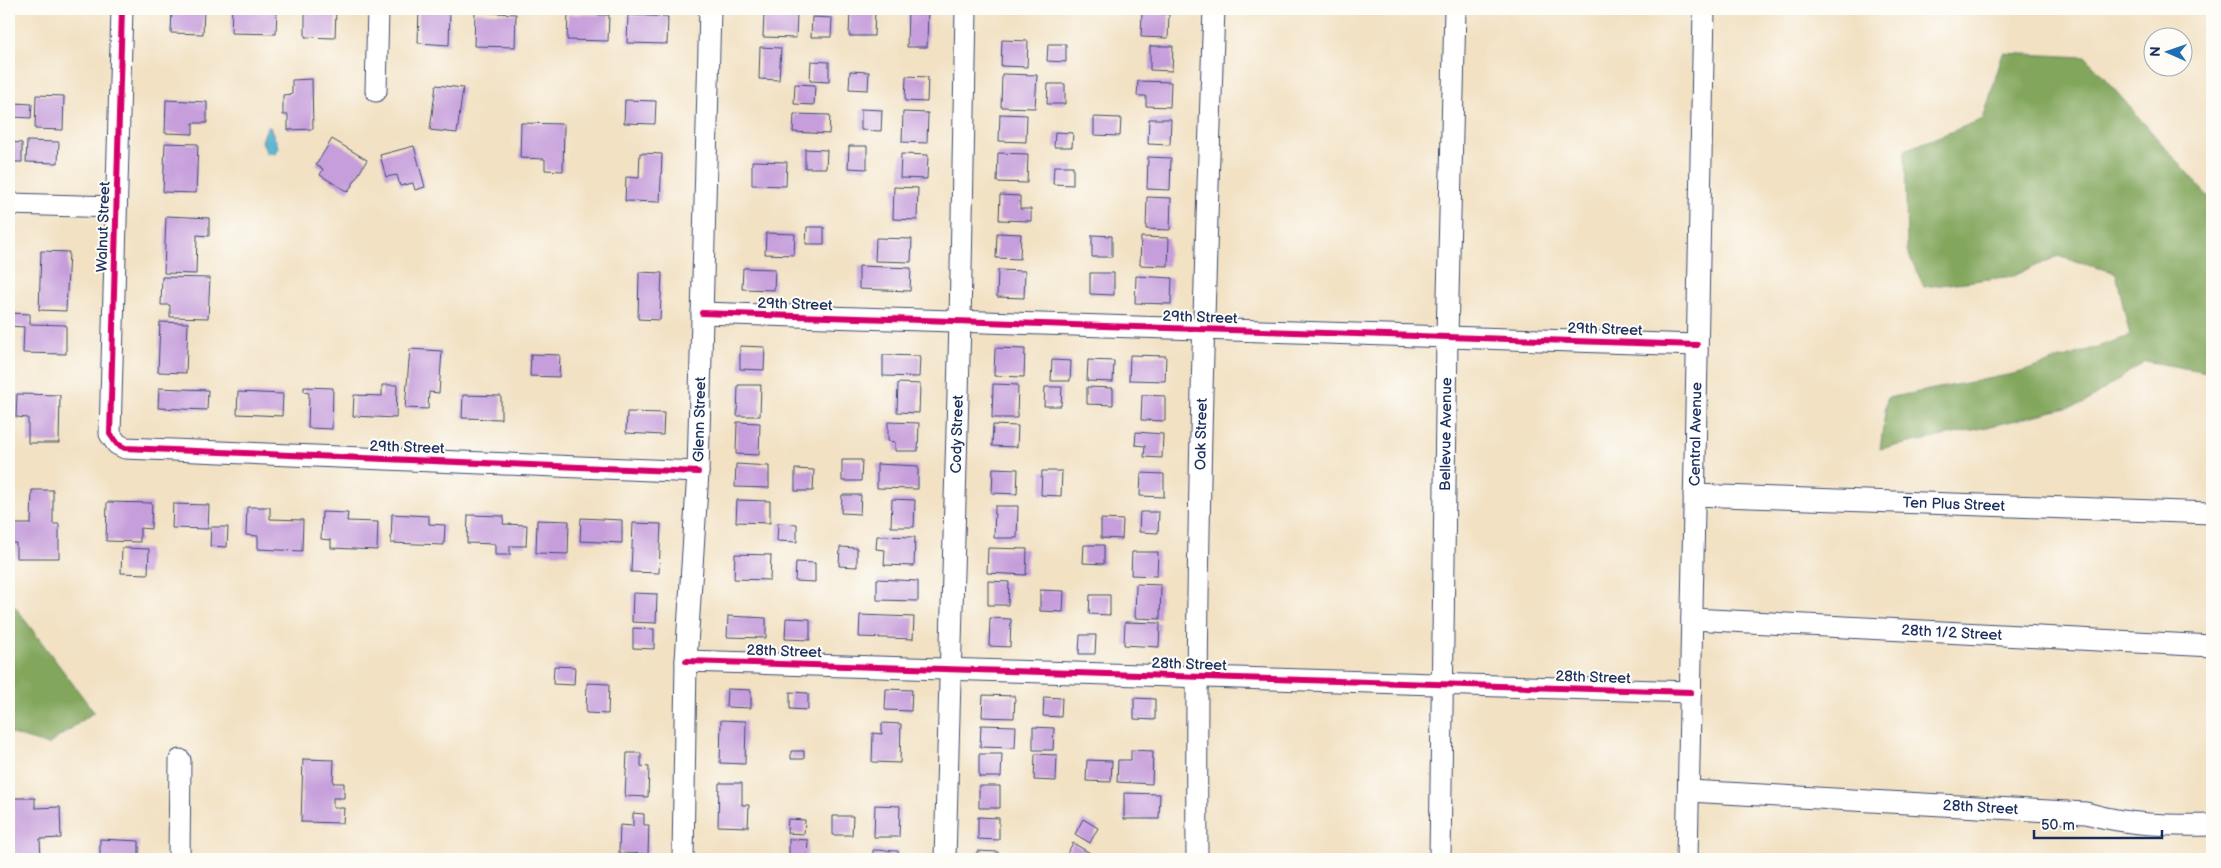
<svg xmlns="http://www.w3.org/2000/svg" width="2221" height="868" font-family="'Balsamiq Sans',sans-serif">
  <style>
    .forest { fill: #82a65b; stroke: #4e6a5c }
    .water { fill: #4daecc; stroke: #346e95 }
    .building { fill: #c69edb }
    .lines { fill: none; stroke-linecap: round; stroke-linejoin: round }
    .minor-casing { stroke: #3b4a6d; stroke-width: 23 }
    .minor { stroke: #fff; stroke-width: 21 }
    .cycleway-casing { stroke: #fdfcf7; stroke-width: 9 }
    .cycleway { stroke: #d6006c; stroke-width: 6 }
    .labels { text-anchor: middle; stroke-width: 4; stroke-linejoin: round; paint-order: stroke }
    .street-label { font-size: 15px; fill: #1b2f5e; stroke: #fdfcf7 }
  </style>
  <rect width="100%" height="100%" fill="#fdfcf7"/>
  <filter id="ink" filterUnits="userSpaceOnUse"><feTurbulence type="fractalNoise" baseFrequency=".02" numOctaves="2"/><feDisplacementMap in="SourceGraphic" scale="10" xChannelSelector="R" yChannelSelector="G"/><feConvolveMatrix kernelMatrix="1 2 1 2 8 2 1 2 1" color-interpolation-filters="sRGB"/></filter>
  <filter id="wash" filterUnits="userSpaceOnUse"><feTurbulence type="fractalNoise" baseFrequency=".0096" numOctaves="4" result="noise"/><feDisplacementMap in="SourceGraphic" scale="20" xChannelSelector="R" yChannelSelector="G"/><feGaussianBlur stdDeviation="1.12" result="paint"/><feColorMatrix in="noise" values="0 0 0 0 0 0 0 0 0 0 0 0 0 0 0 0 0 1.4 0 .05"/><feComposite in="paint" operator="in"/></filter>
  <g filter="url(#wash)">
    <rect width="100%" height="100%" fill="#f2e1c3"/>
    <!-- forest -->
    <path class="forest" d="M 2003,53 L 2086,57 L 2212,201 L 2212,373 L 2145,361 L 2083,404 L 1983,428 L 1880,449 L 1887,398 L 2018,373 L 2130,336 L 2116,273 L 2058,256 L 2014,276 L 1924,287 L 1907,251 L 1905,150 L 1983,119 Z
      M 9,604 L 13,604 L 94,712 L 48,745 L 9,733 Z"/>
    <!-- water -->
    <path class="water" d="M 267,127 L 270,127 L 279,148 L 275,154 L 266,152 L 262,141 Z"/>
    <g id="blocks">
      <!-- building -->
      <path class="building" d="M 172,9 L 204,9 L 203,34 L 171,33 Z
        M 232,9 L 277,9 L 276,34 L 231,33 Z
        M 305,9 L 336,9 L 335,38 L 305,37 Z
        M 419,9 L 450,9 L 449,45 L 418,43 Z
        M 850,9 L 875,9 L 874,36 L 849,36 Z
        M 908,9 L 928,9 L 927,47 L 907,47 Z
        M 475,12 L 516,14 L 515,47 L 474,46 Z
        M 764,13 L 797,14 L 796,38 L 763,37 Z
        M 1142,13 L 1169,14 L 1168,38 L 1141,37 Z
        M 568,14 L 609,15 L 608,41 L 567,40 Z
        M 628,15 L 668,17 L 667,44 L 627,43 Z
        M 812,17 L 832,18 L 831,37 L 811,37 Z
        M 1002,40 L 1028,41 L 1027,67 L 1001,66 Z
        M 1048,44 L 1066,44 L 1066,62 L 1047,61 Z
        M 1150,46 L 1173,46 L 1172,71 L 1150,70 Z
        M 760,47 L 781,48 L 779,80 L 759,79 Z
        M 811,61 L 829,62 L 829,82 L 810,81 Z
        M 850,71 L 869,72 L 868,90 L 849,89 Z
        M 1002,74 L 1037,75 L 1035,108 L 1001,107 Z
        M 906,76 L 928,77 L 927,102 L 905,101 Z
        M 312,79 L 313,129 L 288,130 L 288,115 L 283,115 L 283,95 L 292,94 L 292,80 Z
        M 1138,81 L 1171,82 L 1170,107 L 1146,106 L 1146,96 L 1137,96 Z
        M 795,84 L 815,85 L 814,105 L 794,104 Z
        M 1048,84 L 1065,84 L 1065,104 L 1047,104 Z
        M 436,85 L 463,88 L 457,133 L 430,130 Z
        M 36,95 L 64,96 L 63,130 L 35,129 Z
        M 166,100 L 207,102 L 207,123 L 193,123 L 193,134 L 165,133 Z
        M 625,100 L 656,101 L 655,124 L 624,123 Z
        M 14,103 L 32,104 L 31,118 L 13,117 Z
        M 861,109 L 882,110 L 881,131 L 861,130 Z
        M 903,112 L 928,113 L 927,143 L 902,142 Z
        M 794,114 L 830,115 L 829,134 L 793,132 Z
        M 1000,114 L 1027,115 L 1026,142 L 999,141 Z
        M 1094,117 L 1121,118 L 1120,136 L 1094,135 Z
        M 1149,119 L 1171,119 L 1170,145 L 1148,144 Z
        M 521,123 L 564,124 L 563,171 L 545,170 L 545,159 L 520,158 Z
        M 1055,132 L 1073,133 L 1072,147 L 1054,147 Z
        M 332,139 L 367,160 L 348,192 L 320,175 L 323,169 L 316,165 Z
        M 27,141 L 59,142 L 58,163 L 26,162 Z
        M 9,142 L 22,143 L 22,162 L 9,162 Z
        M 165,143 L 198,144 L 196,193 L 163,192 Z
        M 414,146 L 425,187 L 415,190 L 413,183 L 400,186 L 397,175 L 386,177 L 380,155 Z
        M 849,146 L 867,146 L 867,169 L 848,168 Z
        M 805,149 L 827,150 L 826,168 L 805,168 Z
        M 640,153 L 662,154 L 660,202 L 625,201 L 626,177 L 639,178 Z
        M 998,153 L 1028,154 L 1027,183 L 997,182 Z
        M 901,154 L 928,155 L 927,179 L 900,178 Z
        M 1148,157 L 1171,158 L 1170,190 L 1147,189 Z
        M 752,161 L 787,162 L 786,186 L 752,185 Z
        M 1054,166 L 1073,166 L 1073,185 L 1053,184 Z
        M 894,187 L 918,188 L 917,220 L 893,219 Z
        M 1000,195 L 1020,196 L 1020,209 L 1031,209 L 1031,221 L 999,220 Z
        M 1147,197 L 1171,198 L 1170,230 L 1146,229 Z
        M 166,216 L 209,218 L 209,236 L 197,235 L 196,274 L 164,273 Z
        M 807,227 L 824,227 L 824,244 L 806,244 Z
        M 766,233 L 795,234 L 794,255 L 765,254 Z
        M 997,233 L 1021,234 L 1020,259 L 996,258 Z
        M 1092,235 L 1112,236 L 1112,257 L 1092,257 Z
        M 1141,237 L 1169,238 L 1168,266 L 1140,265 Z
        M 876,238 L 912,239 L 911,262 L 875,261 Z
        M 41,251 L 69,252 L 66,311 L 39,310 Z
        M 859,266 L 911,268 L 910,291 L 859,289 Z
        M 743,268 L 775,269 L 774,290 L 742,289 Z
        M 998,270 L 1025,271 L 1024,298 L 997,297 Z
        M 639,272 L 662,273 L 660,320 L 638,319 Z
        M 1090,273 L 1114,273 L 1114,295 L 1090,294 Z
        M 1136,276 L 1172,278 L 1171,304 L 1135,303 Z
        M 162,277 L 210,278 L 208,318 L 170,317 L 170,305 L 161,305 Z
        M 9,313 L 30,314 L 30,324 L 66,325 L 66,354 L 23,353 L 24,327 L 9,326 Z
        M 160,322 L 188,323 L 186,373 L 158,372 Z
        M 740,346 L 765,347 L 764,370 L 740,369 Z
        M 995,348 L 1025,349 L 1024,377 L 994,376 Z
        M 410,349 L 442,351 L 439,393 L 429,392 L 428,409 L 405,408 Z
        M 531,354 L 560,355 L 559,377 L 530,376 Z
        M 883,355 L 920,356 L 919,377 L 883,376 Z
        M 1130,355 L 1166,356 L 1165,381 L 1129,380 Z
        M 1052,360 L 1071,361 L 1070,381 L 1051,381 Z
        M 1088,360 L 1114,361 L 1113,382 L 1087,381 Z
        M 898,383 L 920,384 L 919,413 L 897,412 Z
        M 993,384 L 1018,385 L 1017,418 L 992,418 Z
        M 382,385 L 397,385 L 396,418 L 353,416 L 354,395 L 382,396 Z
        M 738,385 L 761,385 L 760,416 L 737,416 Z
        M 304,387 L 333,388 L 332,429 L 308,428 L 309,393 L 304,392 Z
        M 1045,387 L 1062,387 L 1061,406 L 1044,406 Z
        M 1087,387 L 1113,388 L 1113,405 L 1087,404 Z
        M 159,388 L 208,390 L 207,410 L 158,408 Z
        M 238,392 L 283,394 L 282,416 L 237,414 Z
        M 17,394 L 60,395 L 59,443 L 28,443 L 28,418 L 16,417 Z
        M 463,395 L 501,396 L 501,419 L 462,418 Z
        M 1142,395 L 1165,396 L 1165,421 L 1141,420 Z
        M 627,412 L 664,413 L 663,435 L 626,433 Z
        M 737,422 L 760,423 L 759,455 L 736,454 Z
        M 888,422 L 919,423 L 918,451 L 895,451 L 895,442 L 888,441 Z
        M 993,425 L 1018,426 L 1017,447 L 992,446 Z
        M 1136,432 L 1163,434 L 1162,458 L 1144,457 L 1145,446 L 1135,445 Z
        M 842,460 L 862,460 L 861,481 L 842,481 Z
        M 736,464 L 769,466 L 769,488 L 735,487 Z
        M 877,464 L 918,466 L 918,489 L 877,488 Z
        M 993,468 L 1018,469 L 1017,494 L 992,493 Z
        M 795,469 L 814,470 L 813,491 L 795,491 Z
        M 1042,471 L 1062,471 L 1061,496 L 1041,495 Z
        M 1141,473 L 1164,474 L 1164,497 L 1140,496 Z
        M 32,490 L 53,490 L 53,524 L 59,524 L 59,558 L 16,558 L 16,543 L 10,543 L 10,524 L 31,524 Z
        M 842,495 L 861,495 L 860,514 L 841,513 Z
        M 892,499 L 915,500 L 914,527 L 891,527 Z
        M 737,500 L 770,501 L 770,523 L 736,522 Z
        M 107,502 L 152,503 L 151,529 L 140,528 L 140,542 L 106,541 Z
        M 173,504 L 209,505 L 208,529 L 172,528 Z
        M 995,506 L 1018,506 L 1017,538 L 994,538 Z
        M 247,507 L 270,507 L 270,519 L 303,520 L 302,551 L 258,549 L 258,536 L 246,535 Z
        M 322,512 L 348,513 L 347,521 L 378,522 L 377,550 L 331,548 L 331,540 L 321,539 Z
        M 1140,512 L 1159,512 L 1158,533 L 1139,532 Z
        M 392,514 L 429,516 L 429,524 L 445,525 L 444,545 L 391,543 Z
        M 468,515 L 504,516 L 503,524 L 527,525 L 526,546 L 510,546 L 510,555 L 495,555 L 495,544 L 467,543 Z
        M 581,518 L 622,520 L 622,543 L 580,541 Z
        M 1101,519 L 1123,520 L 1122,539 L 1101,538 Z
        M 537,520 L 569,521 L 568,554 L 536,553 Z
        M 633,523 L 661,524 L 659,573 L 631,572 Z
        M 778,523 L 797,524 L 797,542 L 777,541 Z
        M 211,527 L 228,527 L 227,547 L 210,546 Z
        M 877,536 L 915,537 L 914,566 L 884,565 L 885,550 L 876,549 Z
        M 1084,545 L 1104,545 L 1104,564 L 1083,563 Z
        M 840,547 L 857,548 L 857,567 L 839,566 Z
        M 122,548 L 149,549 L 148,574 L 121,573 Z
        M 988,548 L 1027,549 L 1026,575 L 987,573 Z
        M 1132,552 L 1158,552 L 1157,576 L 1131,575 Z
        M 735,554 L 771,555 L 770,580 L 734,579 Z
        M 796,562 L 815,563 L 815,582 L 795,581 Z
        M 877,579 L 918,581 L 918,601 L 877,600 Z
        M 988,581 L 1009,582 L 1008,605 L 988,605 Z
        M 1136,584 L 1161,585 L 1160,619 L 1135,618 Z
        M 1040,590 L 1064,591 L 1063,612 L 1040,611 Z
        M 633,593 L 657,594 L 656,623 L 632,622 Z
        M 1090,595 L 1110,595 L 1110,615 L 1089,614 Z
        M 860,615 L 914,617 L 913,639 L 859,637 Z
        M 728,616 L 766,618 L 766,638 L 727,637 Z
        M 786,618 L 810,619 L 810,640 L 785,639 Z
        M 990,618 L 1011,619 L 1010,647 L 989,646 Z
        M 1125,622 L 1160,623 L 1159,647 L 1124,645 Z
        M 633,628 L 654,629 L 654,649 L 633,648 Z
        M 1080,635 L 1096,635 L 1095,654 L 1079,654 Z
        M 554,666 L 575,667 L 574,685 L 553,684 Z
        M 587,683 L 609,684 L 608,714 L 586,713 Z
        M 727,689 L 751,690 L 751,708 L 726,707 Z
        M 886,689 L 912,690 L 911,711 L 885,710 Z
        M 790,692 L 808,693 L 808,710 L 790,709 Z
        M 983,695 L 1015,696 L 1014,718 L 982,717 Z
        M 1044,697 L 1062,698 L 1061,717 L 1043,716 Z
        M 1134,698 L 1155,699 L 1155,720 L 1134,719 Z
        M 721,720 L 746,721 L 745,764 L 720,763 Z
        M 882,723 L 901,724 L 900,763 L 872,762 L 873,733 L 882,734 Z
        M 981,725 L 1016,726 L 1015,748 L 980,747 Z
        M 1033,727 L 1054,728 L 1053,750 L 1033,750 Z
        M 1131,750 L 1153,751 L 1152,784 L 1117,782 L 1118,760 L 1131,760 Z
        M 791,751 L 804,751 L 804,759 L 791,759 Z
        M 627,753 L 641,753 L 641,766 L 649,767 L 648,797 L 625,796 Z
        M 979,754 L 1002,754 L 1001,777 L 979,777 Z
        M 1035,754 L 1057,755 L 1056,781 L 1034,780 Z
        M 303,759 L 334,760 L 333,783 L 344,783 L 344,798 L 333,798 L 333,808 L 344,808 L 343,823 L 301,822 Z
        M 1087,760 L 1112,761 L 1111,782 L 1086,781 Z
        M 719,783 L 742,783 L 742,805 L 749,805 L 748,827 L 718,826 Z
        M 979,786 L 1000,786 L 1000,808 L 979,808 Z
        M 1124,793 L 1160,794 L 1159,819 L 1124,819 Z
        M 13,798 L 35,798 L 35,808 L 60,807 L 61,838 L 40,839 L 41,859 L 15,859 Z
        M 875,805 L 900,806 L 899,837 L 874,837 Z
        M 633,813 L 644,814 L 644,825 L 649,825 L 648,854 L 619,853 L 620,825 L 633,826 Z
        M 833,816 L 853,816 L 852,835 L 833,835 Z
        M 978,817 L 999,818 L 999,840 L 978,839 Z
        M 788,819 L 805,820 L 804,834 L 787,833 Z
        M 1083,819 L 1098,828 L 1090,843 L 1075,834 Z
        M 100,839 L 139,841 L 139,859 L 100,859 Z
        M 789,839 L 808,840 L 807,859 L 789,859 Z
        M 1073,843 L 1090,853 L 1087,859 L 1064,859 Z
        M 873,850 L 898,851 L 898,859 L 873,859 Z
        M 977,851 L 998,852 L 998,859 L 977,859 Z"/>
    </g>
  </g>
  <g filter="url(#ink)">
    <use href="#blocks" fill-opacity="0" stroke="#3b4a6d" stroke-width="1"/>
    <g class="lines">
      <!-- minor casing -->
      <g class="minor-casing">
        <g id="minor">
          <path d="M 122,9 L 110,434 L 117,444 L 125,448 L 698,472"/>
          <path d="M 376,91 L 378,9"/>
          <path d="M 9,204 L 116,207"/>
          <path d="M 702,313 L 1697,345"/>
          <path id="s1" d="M 1694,495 L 2212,513"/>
          <path id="s2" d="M 1692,619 L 2212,646"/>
          <path d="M 686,661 L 1691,692"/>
          <path id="s3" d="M 1689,791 L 2086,813 C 2128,825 2168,826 2212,825"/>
          <path d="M 179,859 L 180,760"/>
          <path id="s4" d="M 683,859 L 686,661 L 698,472 L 710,9"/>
          <path id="s5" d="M 945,859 L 960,322 L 966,9"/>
          <path id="s6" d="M 1197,859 C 1195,575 1204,292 1214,9"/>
          <path id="s7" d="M 1440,859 L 1447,337 L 1455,9"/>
          <path id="s8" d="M 1687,859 L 1704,9"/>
        </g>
      </g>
      <!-- minor -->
      <use href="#minor" class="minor"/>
      <!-- cycleway casing -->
      <g class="cycleway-casing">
        <path id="cycleway" d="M 122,9 L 110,434 L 117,444 L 125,448 L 698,472
          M 702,313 L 1697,345
          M 686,661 L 1691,692"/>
      </g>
      <!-- cycleway -->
      <use href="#cycleway" class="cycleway"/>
    </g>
  </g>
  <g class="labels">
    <!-- street labels -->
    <g class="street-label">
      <text transform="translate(103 227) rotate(-88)" y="5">Walnut Street</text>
      <text transform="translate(795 304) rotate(2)" y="5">29th Street</text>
      <text transform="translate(1200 317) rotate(2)" y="5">29th Street</text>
      <text transform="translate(1605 329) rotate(2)" y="5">29th Street</text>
      <text dy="5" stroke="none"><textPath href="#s4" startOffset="440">Glenn Street</textPath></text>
      <text dy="5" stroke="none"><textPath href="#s5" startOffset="425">Cody Street</textPath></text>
      <text dy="5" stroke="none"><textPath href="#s6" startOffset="425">Oak Street</textPath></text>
      <text dy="5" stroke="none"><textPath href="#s7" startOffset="425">Bellevue Avenue</textPath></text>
      <text dy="5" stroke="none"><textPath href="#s8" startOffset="425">Central Avenue</textPath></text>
      <text transform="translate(407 447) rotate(2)" y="5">29th Street</text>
      <text dy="5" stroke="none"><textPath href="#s1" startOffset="260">Ten Plus Street</textPath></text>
      <text dy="5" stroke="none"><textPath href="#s2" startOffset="260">28th 1/2 Street</textPath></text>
      <text transform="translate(784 651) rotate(2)" y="5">28th Street</text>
      <text transform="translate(1189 664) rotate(2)" y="5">28th Street</text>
      <text transform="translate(1593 677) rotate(2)" y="5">28th Street</text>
      <text dy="5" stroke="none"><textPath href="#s3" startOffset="292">28th Street</textPath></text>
    </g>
  </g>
  <!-- margin -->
  <rect width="2221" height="868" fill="none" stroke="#fdfcf7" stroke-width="30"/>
  <!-- north arrow -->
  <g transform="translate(2168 52) rotate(272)"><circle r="24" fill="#fdfcf7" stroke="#a3aaba"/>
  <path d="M0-4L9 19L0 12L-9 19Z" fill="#1f6fb2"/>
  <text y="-8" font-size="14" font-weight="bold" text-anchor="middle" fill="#1b2f5e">N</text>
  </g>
  <!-- scale -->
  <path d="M2034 830v8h128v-8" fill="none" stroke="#1b2f5e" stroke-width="2.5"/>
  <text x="2041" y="830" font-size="15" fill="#1b2f5e" stroke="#fdfcf7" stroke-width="4" paint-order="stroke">50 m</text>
</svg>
